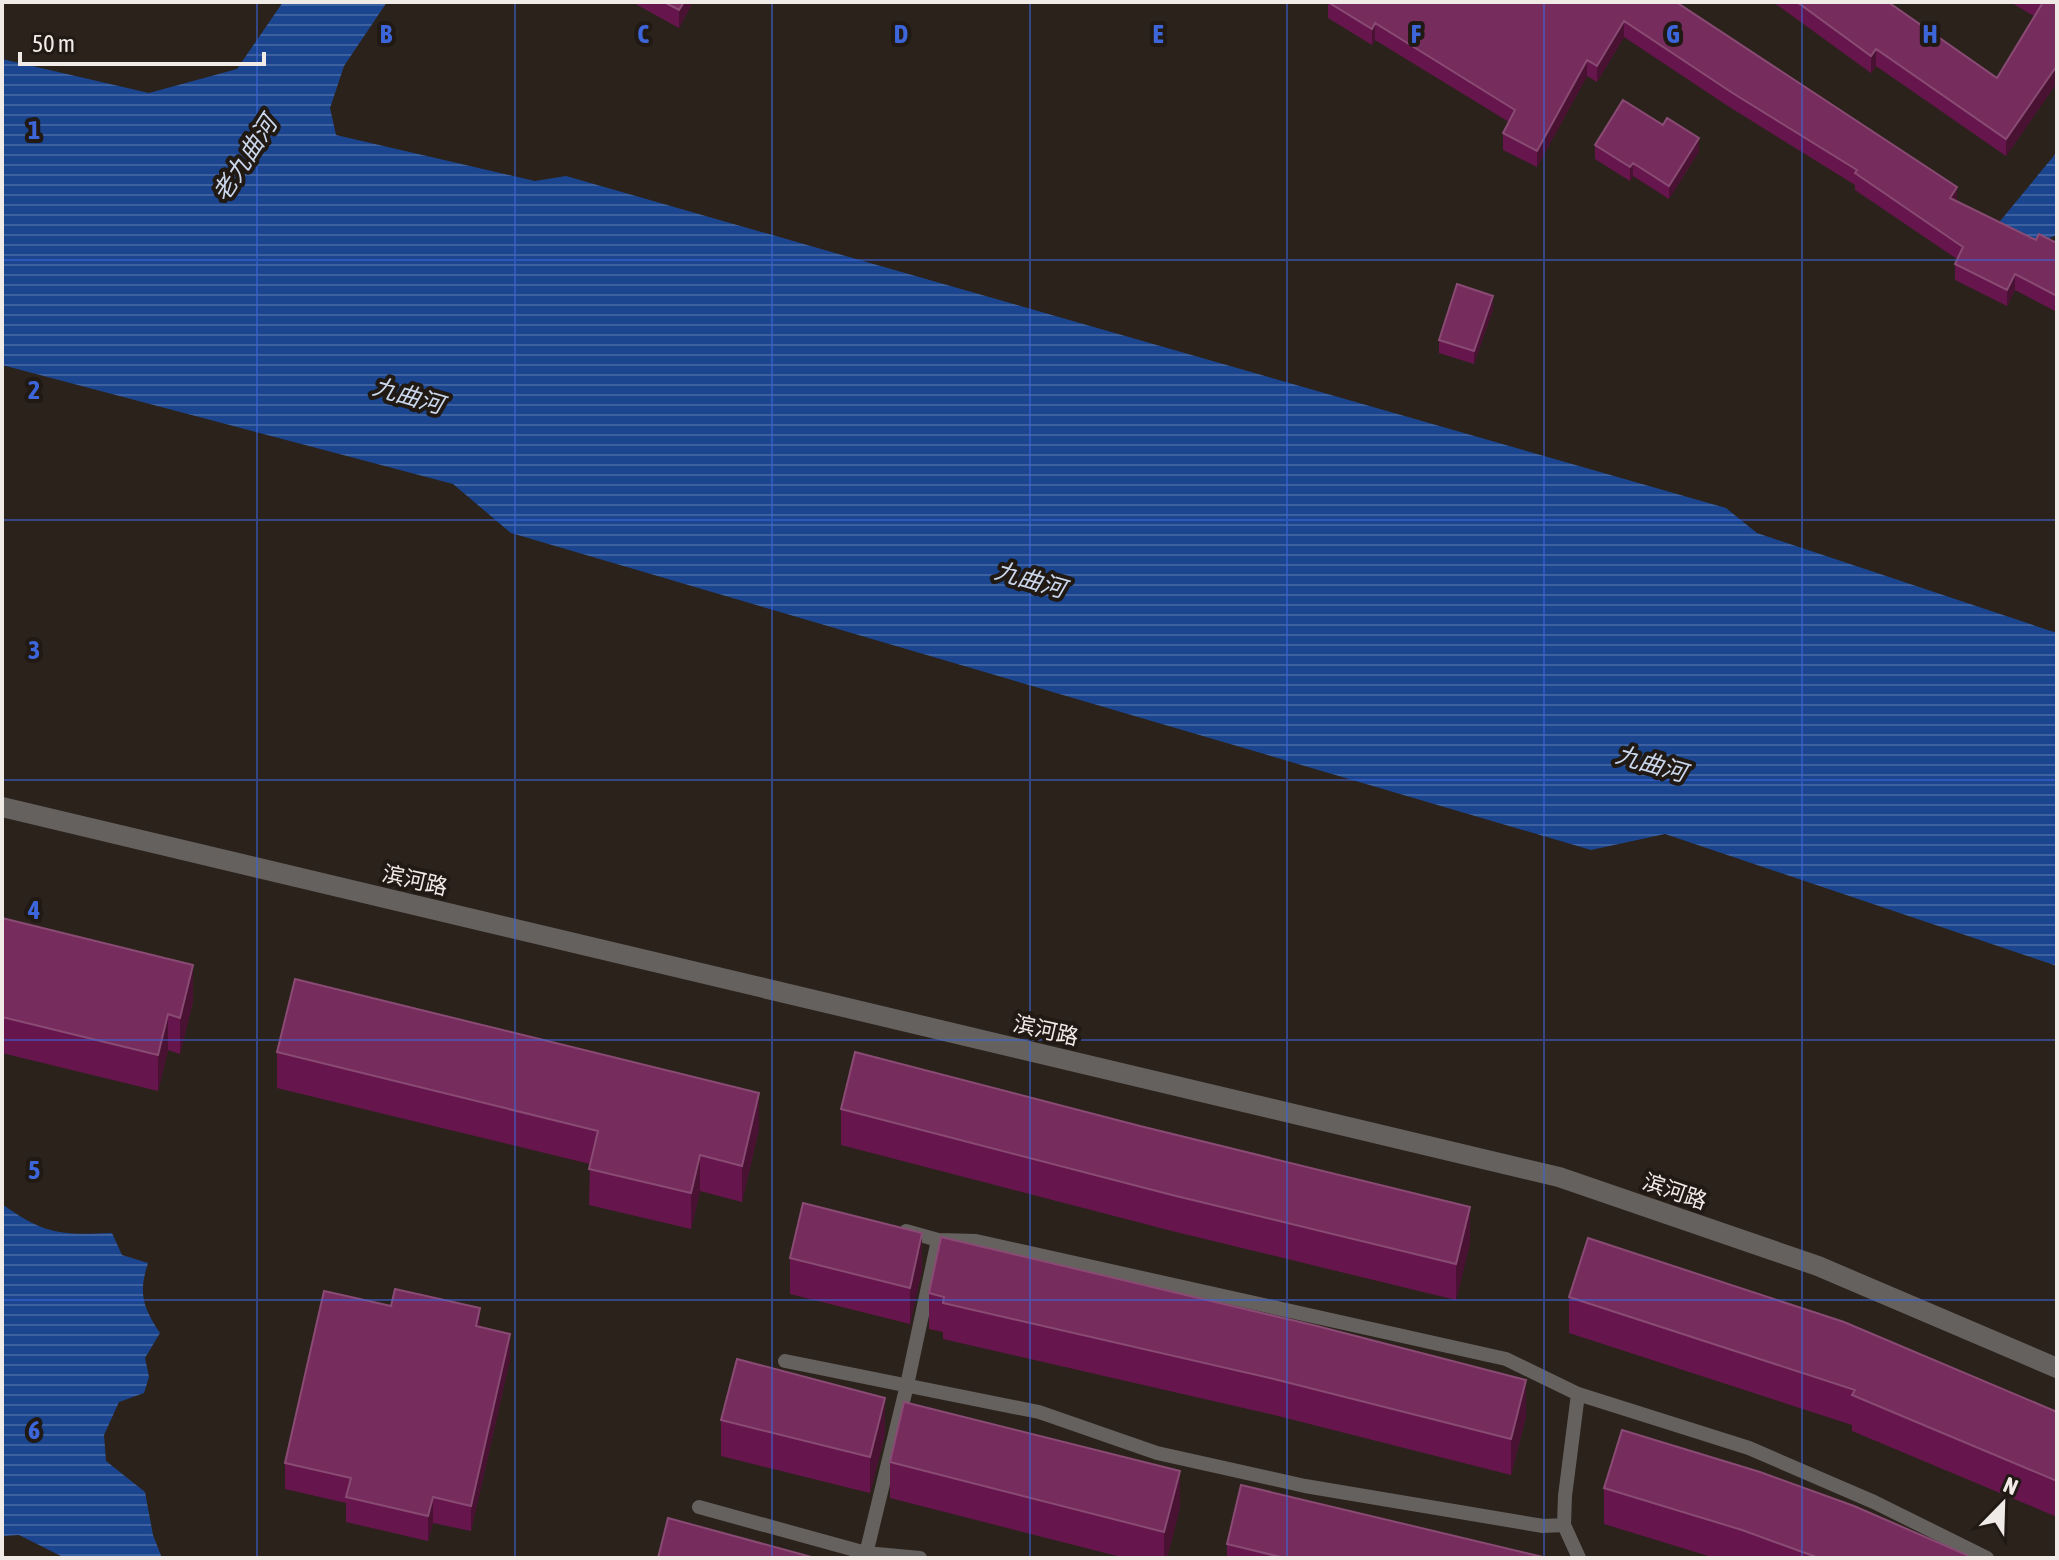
<svg xmlns="http://www.w3.org/2000/svg" width="2059" height="1560" font-family="'Asap Condensed','Noto Sans SC',sans-serif">
  <style>
    .water { fill: url(#water-rules) }
    .lines { fill: none; stroke-linecap: round; stroke-linejoin: round }
    .service { stroke: #65615e; stroke-width: 14 }
    .minor { stroke: #65615e; stroke-width: 20 }
    .wall { fill: #67164d }
    .shaded-wall { fill: #491132 }
    .building { fill: #762d5d; stroke: #894b73; stroke-width: 2 }
    .grid { fill: none; stroke: #3d66da; stroke-width: 2; stroke-opacity: 0.55 }
    .labels { text-anchor: middle; stroke-width: 8; stroke-linejoin: round; paint-order: stroke }
    .street-label { font-size: 22px; fill: #f1ebe7; stroke: #211913 }
    .water-label { font-size: 24px; font-style: italic; fill: #cbd7ec; stroke: #211913 }
    .grid-label { font-size: 26px; text-anchor: middle; font-weight: bold; fill: #3d66da; stroke: #211913; stroke-width: 8; stroke-linejoin: round; paint-order: stroke }
  </style>
  <defs>
    <pattern id="water-rules" width="6" height="5" patternUnits="userSpaceOnUse" patternTransform="scale(2)"><rect width="6" height="5" fill="#1b468f"/><path d="M0 2.5h6" fill="none" stroke="#3d619f"/></pattern>
  </defs>
  <rect width="100%" height="100%" fill="#2b221c"/>
  <!-- water -->
  <path class="water" d="M 283,2 L 387,2 L 344,66 L 330,108 L 336,135 L 535,181 L 566,176 L 1726,508 L 1757,533 L 2057,633 L 2057,966 L 1665,834 L 1591,850 L 511,533 L 453,484 L 2,365 L 2,59 L 149,93 L 237,69 Z
    M 2057,152 L 2057,235 L 2028,247 L 1996,226 Z
    M 2,1204 C 45,1235 60,1235 112,1233 L 122,1255 L 148,1263 C 138,1294 143,1307 160,1333 L 145,1358 L 149,1377 L 144,1393 L 119,1402 L 104,1435 L 106,1461 L 145,1492 L 153,1535 L 162,1558 L 65,1558 L 19,1535 L 2,1536 Z"/>
  <g class="lines">
    <!-- service -->
    <path class="service" d="M 906,1231 L 938,1240 L 976,1241 L 1506,1359 L 1578,1394 L 1749,1448 L 1874,1502 L 1987,1558
      M 785,1361 L 1039,1412 L 1157,1453 L 1305,1486 L 1543,1526 L 1564,1525
      M 1578,1394 L 1565,1496 L 1564,1525 L 1579,1558
      M 699,1507 L 866,1553 L 920,1558
      M 865,1558 L 907,1385 L 938,1240"/>
    <!-- minor -->
    <path class="minor" d="M 2,807 L 1559,1177 L 1818,1266 L 2057,1368"/>
  </g>
  <!-- wall -->
  <path class="wall" d="M 632,2 L 693,2 L 679,28 Z
    M 1328,2 L 1676,2 L 1957,201 L 2036,240 L 2057,243 L 2057,312 L 2015,290 L 2007,306 L 1955,280 L 1955,264 L 1957,259 L 1855,190 L 1855,185 L 1731,108 L 1624,37 L 1597,82 L 1587,76 L 1537,167 L 1503,150 L 1503,133 L 1509,122 L 1375,40 L 1372,45 L 1328,18 Z
    M 1773,2 L 1888,2 L 1997,78 L 2034,16 L 2010,2 L 2057,2 L 2057,85 L 2056,84 L 2006,156 L 1876,66 L 1871,73 Z
    M 1595,145 L 1699,151 L 1669,199 L 1633,176 L 1630,181 L 1595,159 Z
    M 1493,309 L 1474,364 L 1439,353 L 1439,340 Z
    M 2,918 L 193,1001 L 180,1054 L 168,1050 L 158,1091 L 2,1053 Z
    M 277,1052 L 759,1129 L 742,1202 L 700,1191 L 691,1229 L 589,1205 L 590,1164 L 277,1088 Z
    M 841,1109 L 1470,1243 L 1456,1300 L 1172,1231 L 841,1145 Z
    M 790,1258 L 922,1269 L 910,1324 L 790,1294 Z
    M 929,1293 L 1526,1416 L 1511,1475 L 1274,1415 L 943,1339 L 943,1332 L 929,1329 Z
    M 1569,1297 L 2057,1412 L 2057,1517 L 1852,1431 L 1852,1425 L 1569,1333 Z
    M 480,1327 L 510,1359 L 471,1531 L 433,1523 L 428,1541 L 346,1522 L 346,1503 L 285,1489 L 285,1463 Z
    M 721,1420 L 885,1434 L 870,1493 L 721,1456 Z
    M 890,1462 L 1180,1507 L 1167,1558 L 1125,1558 L 890,1498 Z
    M 1604,1488 L 1967,1558 L 1715,1558 L 1604,1524 Z
    M 1227,1544 L 1547,1558 L 1227,1558 Z"/>
  <!-- shaded-wall -->
  <path class="shaded-wall" d="M 684,2 L 693,2 L 679,28 L 679,10 Z
    M 1624,21 L 1624,37 L 1597,82 L 1597,66 Z
    M 1375,23 L 1375,40 L 1372,45 L 1372,29 Z
    M 1876,49 L 1876,66 L 1871,73 L 1871,56 Z
    M 1587,60 L 1587,76 L 1537,167 L 1537,151 Z
    M 2056,67 L 2056,84 L 2006,156 L 2006,139 Z
    M 1699,138 L 1699,151 L 1669,199 L 1669,186 Z
    M 1633,163 L 1633,176 L 1630,181 L 1630,167 Z
    M 1957,187 L 1957,203 L 1950,198 Z
    M 2015,274 L 2015,290 L 2007,306 L 2007,290 Z
    M 1493,296 L 1493,309 L 1474,364 L 1474,351 Z
    M 193,965 L 193,1001 L 180,1054 L 180,1018 Z
    M 168,1014 L 168,1050 L 158,1091 L 158,1055 Z
    M 759,1093 L 759,1129 L 742,1202 L 742,1166 Z
    M 700,1155 L 700,1191 L 691,1229 L 691,1193 Z
    M 1470,1207 L 1470,1243 L 1456,1300 L 1456,1264 Z
    M 922,1233 L 922,1269 L 910,1324 L 910,1288 Z
    M 480,1308 L 480,1333 L 476,1326 Z
    M 510,1334 L 510,1359 L 471,1531 L 471,1506 Z
    M 1526,1380 L 1526,1416 L 1511,1475 L 1511,1439 Z
    M 885,1398 L 885,1434 L 870,1493 L 870,1457 Z
    M 1180,1471 L 1180,1507 L 1167,1558 L 1164,1558 L 1164,1532 Z
    M 433,1497 L 433,1523 L 428,1541 L 428,1516 Z"/>
  <!-- building -->
  <path class="building" d="M 664,2 L 684,2 L 679,10 Z
    M 1328,2 L 1676,2 L 1957,187 L 1950,198 L 2036,240 L 2039,234 L 2057,243 L 2057,296 L 2015,274 L 2007,290 L 1955,264 L 1963,247 L 1855,173 L 1857,170 L 1731,92 L 1624,21 L 1597,66 L 1587,60 L 1537,151 L 1503,133 L 1515,110 L 1375,23 L 1372,29 Z
    M 1797,2 L 1888,2 L 1997,78 L 2042,4 L 2039,2 L 2057,2 L 2057,68 L 2056,67 L 2006,139 L 1876,49 L 1871,56 Z
    M 1623,100 L 1663,125 L 1667,118 L 1699,138 L 1669,186 L 1633,163 L 1630,167 L 1595,145 Z
    M 1457,284 L 1493,296 L 1474,351 L 1439,340 Z
    M 2,918 L 193,965 L 180,1018 L 168,1014 L 158,1055 L 2,1017 Z
    M 295,979 L 759,1093 L 742,1166 L 700,1155 L 691,1193 L 589,1169 L 598,1131 L 277,1052 Z
    M 855,1052 L 1140,1126 L 1470,1207 L 1456,1264 L 1172,1195 L 841,1109 Z
    M 803,1203 L 922,1233 L 910,1288 L 790,1258 Z
    M 941,1237 L 1317,1326 L 1526,1380 L 1511,1439 L 1274,1379 L 943,1303 L 944,1297 L 929,1293 Z
    M 1588,1238 L 1844,1322 L 2057,1412 L 2057,1481 L 1852,1395 L 1855,1390 L 1569,1297 Z
    M 395,1289 L 480,1308 L 476,1326 L 510,1334 L 471,1506 L 433,1497 L 428,1516 L 346,1497 L 351,1478 L 285,1463 L 324,1291 L 391,1306 Z
    M 737,1359 L 885,1398 L 870,1457 L 721,1420 Z
    M 904,1402 L 1180,1471 L 1164,1532 L 890,1462 Z
    M 1622,1430 L 1760,1472 L 1854,1506 L 1967,1555 L 1966,1558 L 1819,1558 L 1742,1530 L 1604,1488 Z
    M 1241,1485 L 1547,1558 L 1285,1558 L 1227,1544 Z
    M 668,1518 L 815,1558 L 658,1558 Z"/>
  <!-- grid -->
  <path class="grid" d="M 257,2 L 257,1558M 515,2 L 515,1558M 772,2 L 772,1558M 1030,2 L 1030,1558M 1287,2 L 1287,1558M 1544,2 L 1544,1558M 1802,2 L 1802,1558M 2,260 L 2057,260M 2,520 L 2057,520M 2,780 L 2057,780M 2,1040 L 2057,1040M 2,1300 L 2057,1300"/>
  <g class="labels">
    <!-- street labels -->
    <g class="street-label">
      <text transform="translate(415 880) rotate(13)" y="8">滨河路</text>
      <text transform="translate(1046 1030) rotate(13)" y="8">滨河路</text>
      <text transform="translate(1675 1191) rotate(19)" y="8">滨河路</text>
    </g>
    <!-- water labels -->
    <g class="water-label">
      <text transform="translate(245 159) rotate(-57)" y="8">老九曲河</text>
      <text transform="translate(408 396) rotate(16)" y="8">九曲河</text>
      <text transform="translate(1030 580) rotate(16)" y="8">九曲河</text>
      <text transform="translate(1651 764) rotate(16)" y="8">九曲河</text>
    </g>
  </g>
  <g class="grid-label">
    <text x="386" y="43">B</text>
    <text x="643" y="43">C</text>
    <text x="901" y="43">D</text>
    <text x="1158" y="43">E</text>
    <text x="1416" y="43">F</text>
    <text x="1673" y="43">G</text>
    <text x="1930" y="43">H</text>
    <text x="34" y="139">1</text>
    <text x="34" y="399">2</text>
    <text x="34" y="659">3</text>
    <text x="34" y="919">4</text>
    <text x="34" y="1179">5</text>
    <text x="34" y="1439">6</text>
  </g>
  <!-- border -->
  <rect width="2059" height="1560" fill="none" stroke="#f1ebe7" stroke-width="8"/>
  <!-- north arrow -->
  <g transform="translate(2003 1504) rotate(23)" stroke="#211913" stroke-width="6" paint-order="stroke">
  <path d="M0-6L14 30L0 20L-14 30Z" fill="#f1ebe7"/>
  <text y="-12" font-size="22" font-weight="bold" text-anchor="middle" fill="#f1ebe7">N</text>
  </g>
  <!-- scale -->
  <path d="M20 52v12h244v-12" fill="none" stroke="#f1ebe7" stroke-width="4"/>
  <text x="32" y="52" font-size="24" fill="#f1ebe7" stroke="#211913" stroke-width="6" paint-order="stroke">50 m</text>
</svg>
